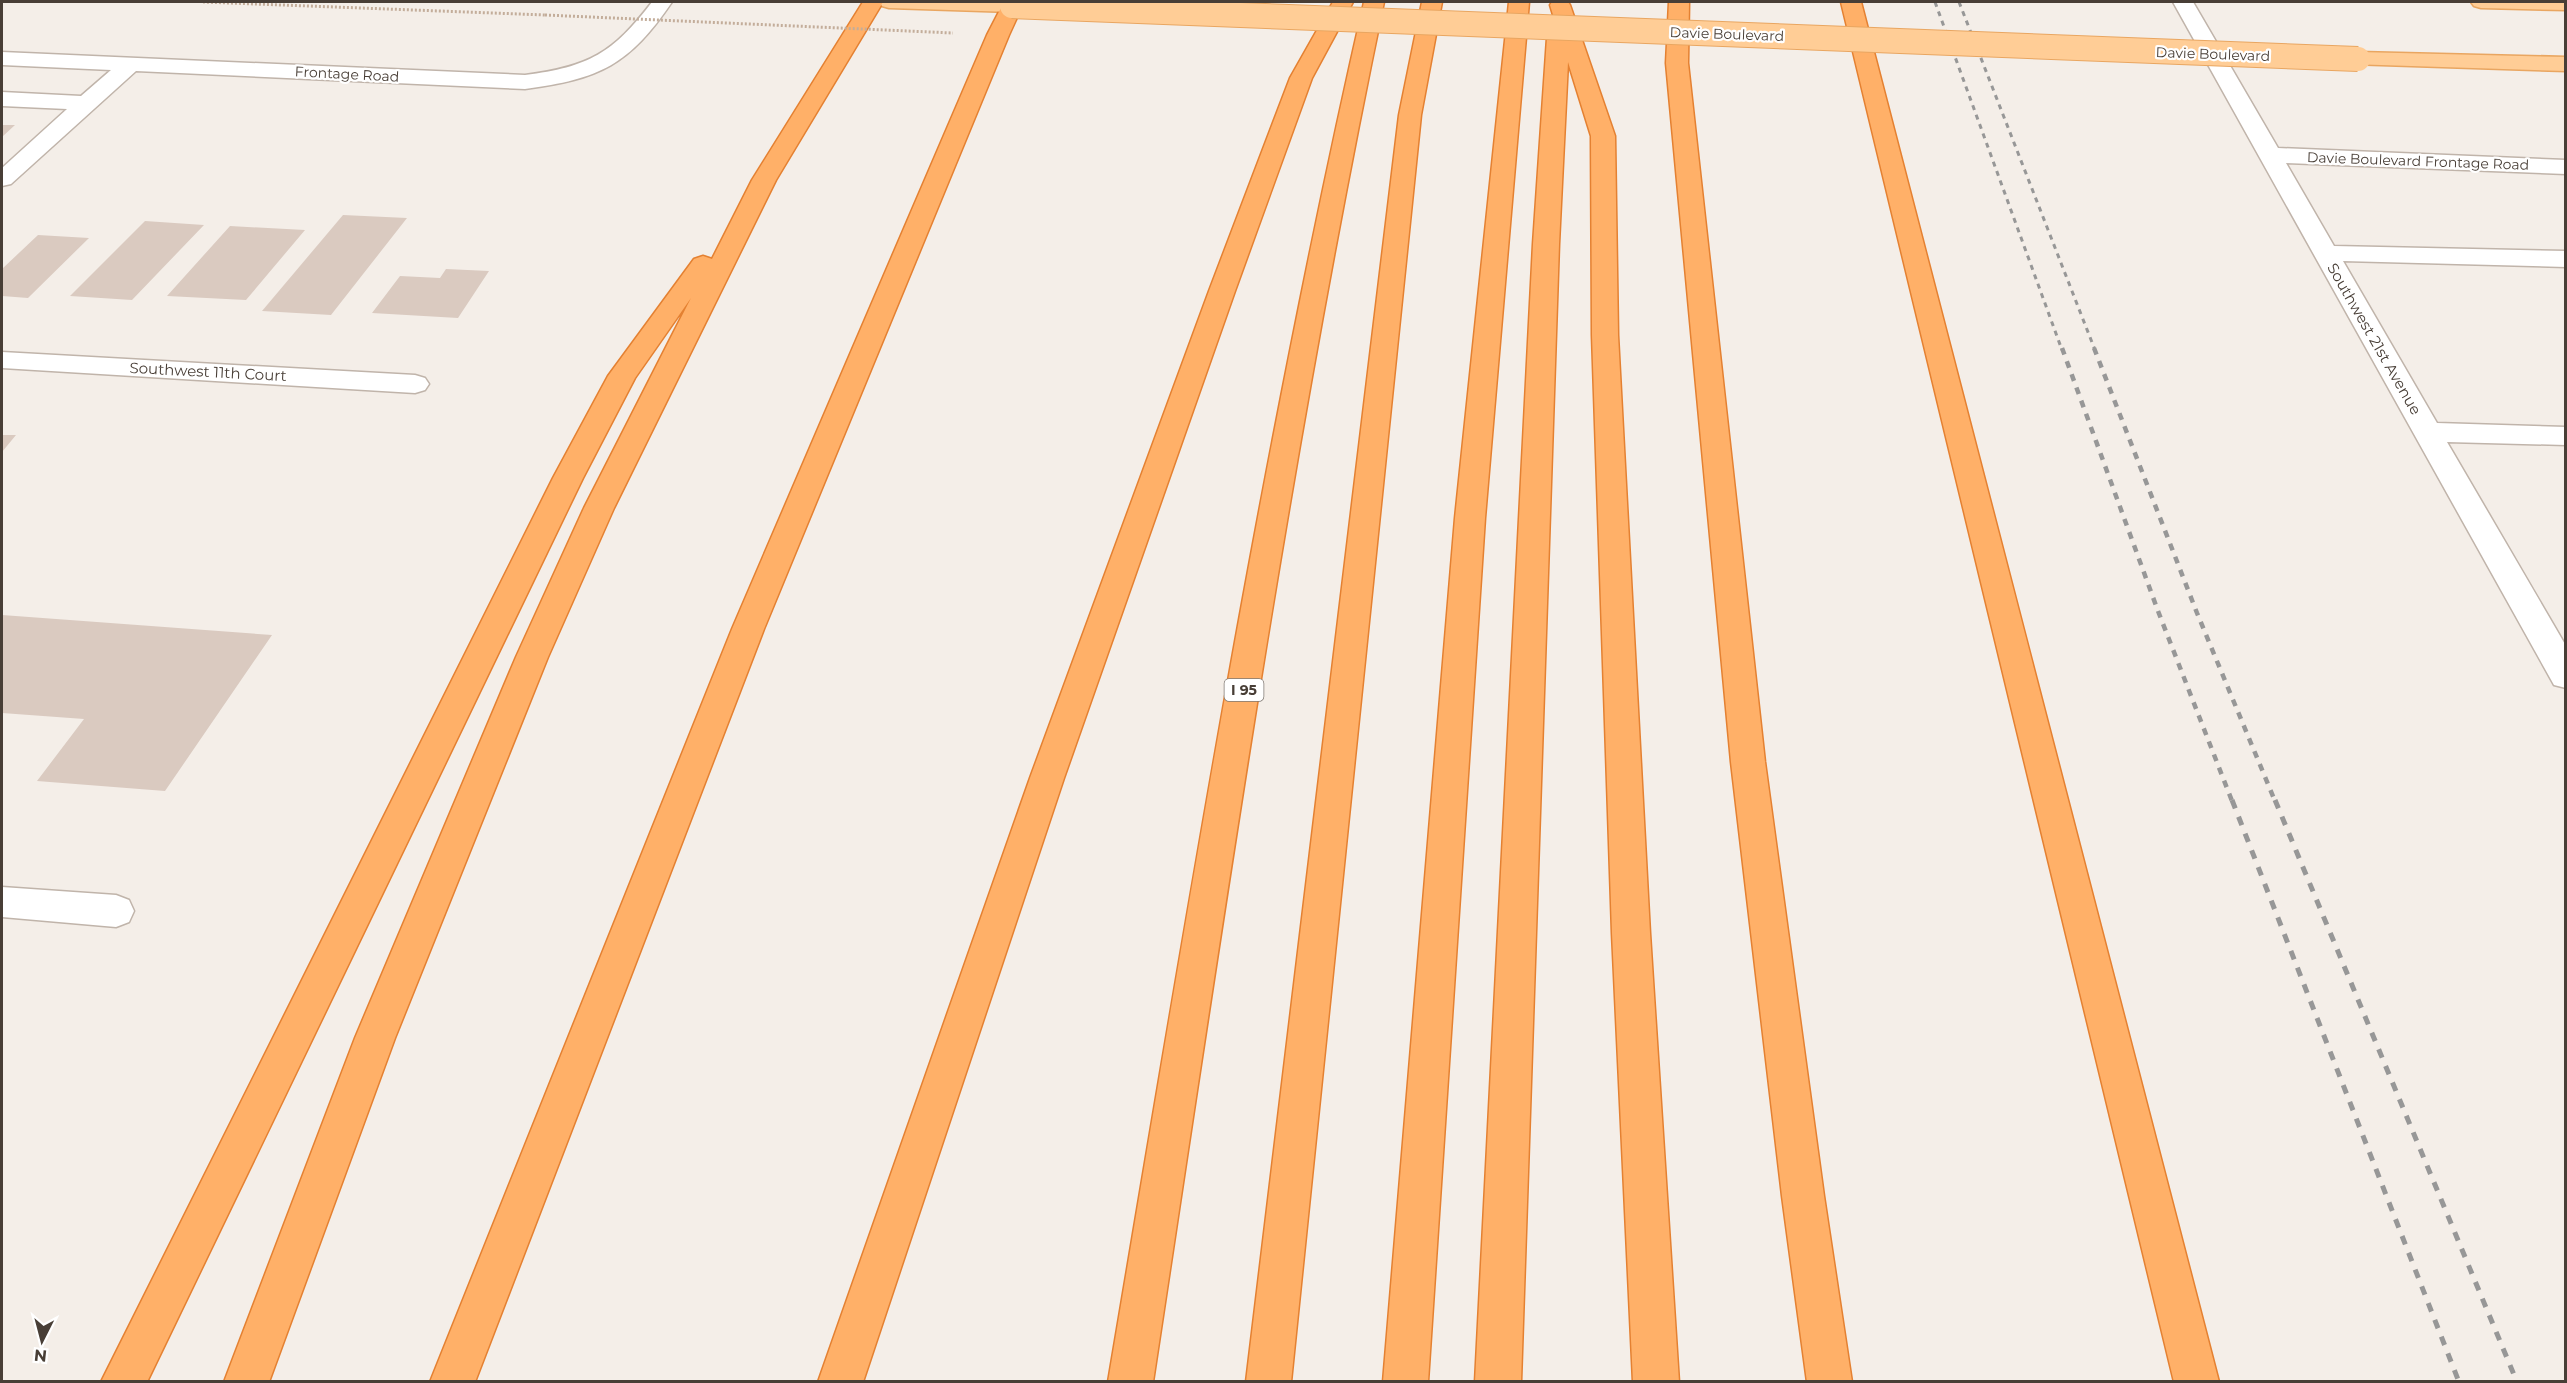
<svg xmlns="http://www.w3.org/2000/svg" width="2567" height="1383" font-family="Montserrat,sans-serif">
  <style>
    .building { fill: #dacac0 }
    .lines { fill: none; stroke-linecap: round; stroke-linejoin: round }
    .minor-casing { stroke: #c0b4aa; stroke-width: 3 }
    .major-casing { stroke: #e9a661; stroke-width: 3 }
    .highway-casing { stroke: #e48132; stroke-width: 3 }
    .path { stroke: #c3ad9a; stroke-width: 3; stroke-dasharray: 2 2; stroke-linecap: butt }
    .minor { fill: #fff; fill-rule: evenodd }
    .major { fill: #ffcd96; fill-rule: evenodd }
    .highway { fill: #ffb068; fill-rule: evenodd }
    .rail-far2 { stroke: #979797; stroke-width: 3; stroke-dasharray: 5 5; stroke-linecap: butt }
    .rail-far1 { stroke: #979797; stroke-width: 4.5; stroke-dasharray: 7 7; stroke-linecap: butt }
    .rail { stroke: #979797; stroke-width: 5; stroke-dasharray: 9 9; stroke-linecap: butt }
    .major-bridge-casing { stroke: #e9a661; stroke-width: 26; stroke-linecap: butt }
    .path-bridge { stroke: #c3ad9a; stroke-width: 3; stroke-dasharray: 2 2; stroke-linecap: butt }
    .major-bridge { stroke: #ffcd96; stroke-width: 24 }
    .labels { text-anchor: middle; stroke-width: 4.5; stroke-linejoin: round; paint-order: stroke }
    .far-street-label { font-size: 14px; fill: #483e36; stroke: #fff }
    .shield { fill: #fff; stroke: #7f7872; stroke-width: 1.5 }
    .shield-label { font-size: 14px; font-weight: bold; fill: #483e36 }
    .street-label { font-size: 15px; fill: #483e36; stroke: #fff }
  </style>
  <rect width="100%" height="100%" fill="#f4eee8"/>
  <!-- building -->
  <path class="building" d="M 2,125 L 15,125 L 2,137 Z
    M 343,215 L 407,218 L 331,315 L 262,311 Z
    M 145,221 L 204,225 L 132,300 L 70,296 Z
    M 230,226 L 305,230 L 246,300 L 167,296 Z
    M 38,235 L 89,238 L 28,298 L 2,296 L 2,269 Z
    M 446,269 L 489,271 L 458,318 L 372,313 L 400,276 L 440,278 Z
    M 2,435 L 16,435 L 2,452 Z
    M 2,615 L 272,635 L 165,791 L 37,781 L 84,719 L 2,713 Z"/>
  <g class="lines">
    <!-- minor casing -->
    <g class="minor-casing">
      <path id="minor" d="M 652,2 L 672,2 C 629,65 600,79 525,89 L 136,71 L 11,184 L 2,186 L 2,168 L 67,109 L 2,106 L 2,92 L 81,96 L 111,70 L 2,65 L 2,52 L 525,75 C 589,67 613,53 652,2 Z
        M 2173,2 L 2193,2 L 2278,148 L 2566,160 L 2566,174 L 2286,163 L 2334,246 L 2566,251 L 2566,267 L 2343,261 L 2437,423 L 2566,427 L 2566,445 L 2447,442 L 2566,646 L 2566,688 L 2554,685 Z
        M 2,352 L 415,375 L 425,378 L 429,384 L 425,390 L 415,393 L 2,368 Z
        M 2,887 L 116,895 L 129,900 L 134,911 L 129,922 L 116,927 L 2,917 Z"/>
    </g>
    <!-- major casing -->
    <g class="major-casing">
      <path id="major" d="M 879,2 L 1019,2 L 1023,6 L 1019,10 L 1012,12 L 889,8 L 882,6 Z
        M 2471,2 L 2566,2 L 2566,10 L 2481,8 L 2474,6 Z
        M 2358,52 L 2566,57 L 2566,71 L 2350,64 L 2347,59 L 2350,54 Z"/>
    </g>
    <!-- highway casing -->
    <g class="highway-casing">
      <path id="highway" d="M 863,2 L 883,2 L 776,180 L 614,508 L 548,657 L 395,1038 L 269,1382 L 224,1382 L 355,1038 L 516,657 L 584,508 L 691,298 L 635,378 L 583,478 L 147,1382 L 101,1382 L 553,478 L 608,376 L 694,259 L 703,256 L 712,259 L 752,180 Z
        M 1004,2 L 1024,2 L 1009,35 L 764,629 L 475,1382 L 430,1382 L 732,629 L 987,35 Z
        M 1333,2 L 1353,2 L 1312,78 L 1235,291 L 1064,778 L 863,1382 L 818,1382 L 1030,778 L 1209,291 L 1290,78 Z
        M 1364,2 L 1384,2 C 1289,458 1223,921 1153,1382 L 1108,1382 C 1186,921 1260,458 1364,2 Z
        M 1422,2 L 1442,2 L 1421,115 L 1291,1382 L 1246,1382 L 1399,115 Z
        M 1509,2 L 1529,2 L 1485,518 L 1428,1382 L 1383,1382 L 1455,518 Z
        M 1552,2 L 1568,2 L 1570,5 L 1615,136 L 1618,335 L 1650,933 L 1679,1382 L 1633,1382 L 1612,933 L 1592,335 L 1591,136 L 1568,62 L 1559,244 L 1521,1382 L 1475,1382 L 1533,244 L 1548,23 L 1554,18 L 1550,5 Z
        M 1669,2 L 1689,2 L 1688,63 L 1765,762 L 1824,1196 L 1852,1382 L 1807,1382 L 1782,1196 L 1731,762 L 1666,63 Z
        M 1841,2 L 1861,2 L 2219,1382 L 2174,1382 Z"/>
    </g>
    <!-- path -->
    <path class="path" d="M 203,2 L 545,15"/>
    <!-- minor -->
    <use href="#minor" class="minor"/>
    <!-- major -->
    <use href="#major" class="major"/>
    <!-- highway -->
    <use href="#highway" class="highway"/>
    <!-- rail-far2 -->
    <path class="rail-far2" d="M 1935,2 L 2062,350
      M 1959,2 L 2095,350"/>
    <!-- rail-far1 -->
    <path class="rail-far1" d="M 2062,348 L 2158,611 L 2232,801
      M 2094,348 L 2197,613 L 2275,801"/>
    <!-- rail -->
    <path class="rail" d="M 2232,800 L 2459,1382
      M 2275,800 L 2517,1382"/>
    <!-- major-bridge casing -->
    <g class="major-bridge-casing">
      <path id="major-bridge" d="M 1012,6 L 2358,59"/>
    </g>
    <!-- path-bridge -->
    <path class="path-bridge" d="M 545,15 L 953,33"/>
    <!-- major-bridge -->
    <use href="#major-bridge" class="major-bridge"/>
  </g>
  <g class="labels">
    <!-- far-street labels -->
    <g class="far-street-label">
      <text transform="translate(1727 34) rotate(2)" y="5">Davie Boulevard</text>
      <text transform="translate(2213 54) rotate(2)" y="5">Davie Boulevard</text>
      <text transform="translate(347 74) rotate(3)" y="5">Frontage Road</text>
      <text transform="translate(2418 161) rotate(2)" y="5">Davie Boulevard Frontage Road</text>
    </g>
    <!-- shield labels -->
    <rect class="shield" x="1224.5" y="679" width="39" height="22" rx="4.5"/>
    <g class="shield-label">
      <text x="1244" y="695">I 95</text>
    </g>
    <!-- street labels -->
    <g class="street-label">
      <text transform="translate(2374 339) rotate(60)" y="5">Southwest 21st Avenue</text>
      <text transform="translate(208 372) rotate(3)" y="5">Southwest 11th Court</text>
    </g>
  </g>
  <!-- border -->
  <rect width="2567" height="1383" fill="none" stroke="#483e36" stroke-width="6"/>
  <!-- north arrow -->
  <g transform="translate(42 1341) rotate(186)" stroke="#ffffff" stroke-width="4.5" paint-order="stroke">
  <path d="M0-4.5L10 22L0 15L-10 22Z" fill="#483e36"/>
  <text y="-9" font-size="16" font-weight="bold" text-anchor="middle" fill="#483e36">N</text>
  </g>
</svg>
